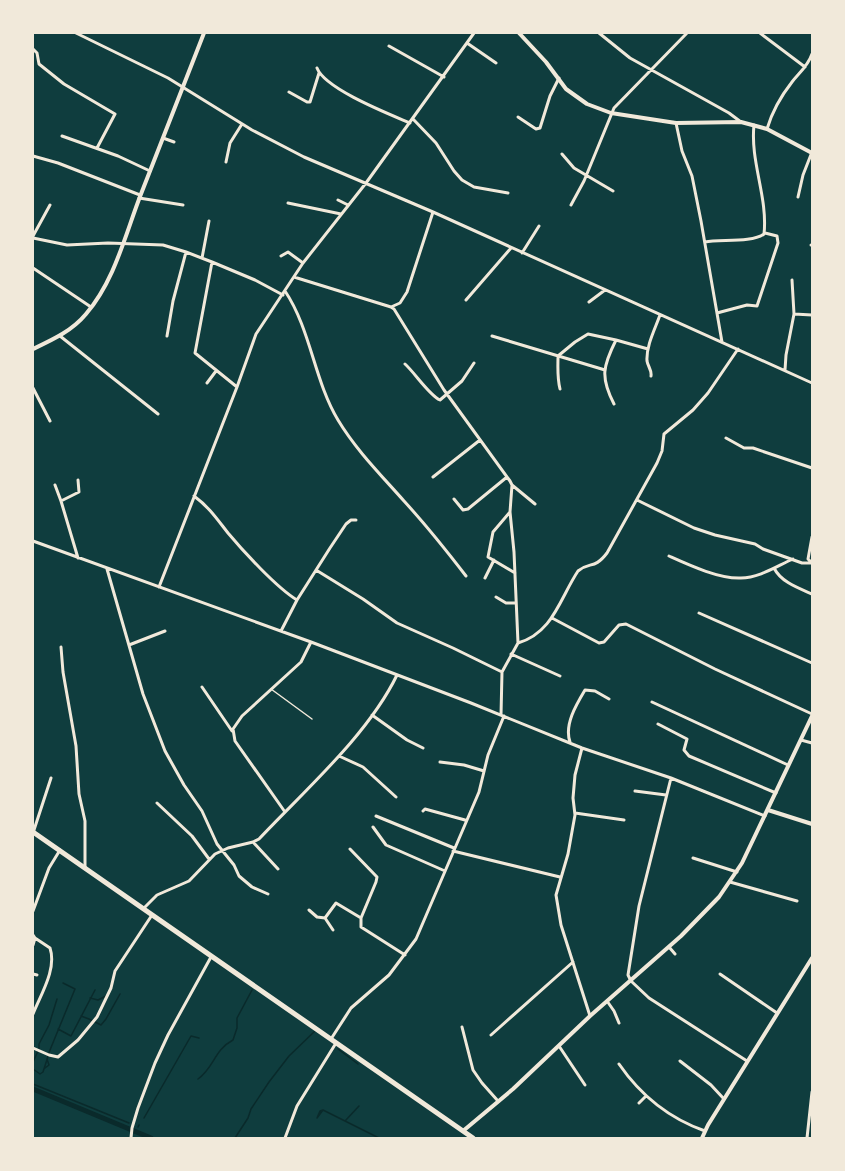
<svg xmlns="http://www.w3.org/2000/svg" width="845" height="1171" font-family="'DM Sans',sans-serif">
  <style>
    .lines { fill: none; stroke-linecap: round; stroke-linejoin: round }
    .stream { stroke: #0a2a2b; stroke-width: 1.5 }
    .canal { stroke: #0a2a2b; stroke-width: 5 }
    .service { stroke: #f1e9da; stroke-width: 1.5 }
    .minor { stroke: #f1e9da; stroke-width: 3 }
    .tertiary { stroke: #f1e9da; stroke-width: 4 }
    .primary { stroke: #f1e9da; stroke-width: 5 }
  </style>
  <rect width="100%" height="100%" fill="#0f3d3e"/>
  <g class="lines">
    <!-- stream -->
    <path class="stream" d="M 90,998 L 98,1000 L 106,996
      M 81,1016 L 89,1019 L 101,1025 L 106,1019 L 120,994
      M 58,1029 L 71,1036 L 95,990
      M 39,1049 L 39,1044 L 49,1025 L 57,999
      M 338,1049 L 358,1064
      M 33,1062 L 38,1051
      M 45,1068 L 49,1065 L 47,1059
      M 33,1069 L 40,1074 L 43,1072 L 50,1050 L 75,989 L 63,983
      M 198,1079 C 214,1068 214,1050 233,1040 L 237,1028 L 237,1018 L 252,990
      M 33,1084 L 129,1123
      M 323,1110 L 317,1118 L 320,1111 L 323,1110 L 379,1138
      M 144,1118 L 191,1036 L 199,1038
      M 345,1121 L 359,1106
      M 138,1127 L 139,1125
      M 235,1138 L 248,1118 L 251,1109 L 269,1082 L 289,1056 L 315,1031"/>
    <!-- canal -->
    <path class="canal" d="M 33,1089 L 151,1138"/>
    <!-- service -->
    <path class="service" d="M 271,689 L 312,719"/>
    <!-- minor -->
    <path class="minor" d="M 76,33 L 168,78 L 252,130 L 304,157 L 433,212 L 812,383
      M 599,33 L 630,58 L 729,113 L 741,122
      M 760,33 L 805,67
      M 467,43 L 496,63
      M 389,46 L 444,77
      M 33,49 L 37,53 L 39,64 L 64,84 L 115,114 L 97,148
      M 317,68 C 325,89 389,114 410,123
      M 289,92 L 307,102 L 310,102 L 319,73
      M 518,117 L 536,129 L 540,128 L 550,96 L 559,78
      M 413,119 L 436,143 L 454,171 L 462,180 L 474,187 L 508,193
      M 676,123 L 682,151 L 692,176 L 701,221 L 722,342
      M 767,129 C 772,112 781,96 792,82 C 799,73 808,66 812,54
      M 62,136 L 118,156 L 150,171
      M 163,138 L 174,142
      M 562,154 L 574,168 L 613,191
      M 33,156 L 58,163 L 140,195
      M 226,162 L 230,143 L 242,124
      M 798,197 L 803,175 L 812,152
      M 139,198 L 183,205
      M 338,200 L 348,205
      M 288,203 L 341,214
      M 571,205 L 584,181 L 614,108 L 687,33
      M 33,236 L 50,205
      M 33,238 L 67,245 L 108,243 L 163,245 L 186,252 L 212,262 L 255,280 L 283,295
      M 705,242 C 720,239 752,243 764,234 C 768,197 750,162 754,125
      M 811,245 L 812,245
      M 522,253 L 539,226
      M 281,256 L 288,252 L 303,263
      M 202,258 L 209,221
      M 212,262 L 195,353 L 237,387
      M 33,268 L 91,307
      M 294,277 L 391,307 L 394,309 L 444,390 L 510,481 L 512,485 L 510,512 L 514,552 L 518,643 L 502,672 L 501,715
      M 792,280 L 794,314
      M 285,291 C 311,330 314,380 338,420 C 356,450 381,475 404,501 C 426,525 446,550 466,576
      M 466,300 L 511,248
      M 589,302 L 605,290
      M 391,307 L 400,303 L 407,292 L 433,212
      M 717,313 L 747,305 L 757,306 L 778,243 L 777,236 L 765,233
      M 60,336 L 158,414
      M 167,336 L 173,301 L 186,252
      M 492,336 L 605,370
      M 405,364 C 415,373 429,395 440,400 L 462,381 L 474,363
      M 785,370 L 786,355 L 794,314 L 812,315
      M 651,376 C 652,370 648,367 647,361 C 646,346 655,329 660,315
      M 207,383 L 216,371
      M 33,388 L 50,421
      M 560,389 C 557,377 558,368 558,356 L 575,342 L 588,334 L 616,340
      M 614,404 C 600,377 603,366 616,340 L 648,349
      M 726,438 L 744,448 L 753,448 L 812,468
      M 433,477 L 480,440
      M 55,485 L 61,501
      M 512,485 L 535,504
      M 194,496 C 209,507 217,519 228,533 C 243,551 277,588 297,600
      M 454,499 L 463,510 L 468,509 L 507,477
      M 637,500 L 694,528 L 715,535 L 755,544 L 763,549 L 802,563 L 811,563
      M 510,512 L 493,532 L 488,557 L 515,573
      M 812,537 L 808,559 L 812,563
      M 33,541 L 311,642 L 471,703 L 582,748 L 671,778 L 765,816
      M 669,556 C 689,565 719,579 741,578 C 759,578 777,566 793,559
      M 78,558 L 61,501 L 79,492 L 78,480
      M 774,568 C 781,582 798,588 812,594
      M 107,569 L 143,694 L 165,751 L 184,785 L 202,811 L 217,844 L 234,865 L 239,876 L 252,887 L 268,894
      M 316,570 L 363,599 L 397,623 L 453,648 L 502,672
      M 485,578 L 494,560
      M 159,587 L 237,387 L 256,334 L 303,263 L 366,183 L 474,33
      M 496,597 L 506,603 L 516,603
      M 699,613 L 812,663
      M 552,618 L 599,643 L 604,642 L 619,625 L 626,624 L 715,669 L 812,714
      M 281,631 L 297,600 L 330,548 L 346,524 L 351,520 L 356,520
      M 518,643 C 553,633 560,598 578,571 C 590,561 594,570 607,553 L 657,463 L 662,451 L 664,434 L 693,410 L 708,393 L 738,349
      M 129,645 L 165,631
      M 61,647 L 63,672 L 76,746 L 79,794 L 85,821 L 85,868
      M 511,654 L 560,676
      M 202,687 L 232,731
      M 652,702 L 788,765
      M 372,715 L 407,740 L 423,748
      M 658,724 L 687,739 L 684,750 L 689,756 L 776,793
      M 801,740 L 812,743
      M 570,742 C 564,725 576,705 585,690 L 595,691 L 609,699
      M 582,748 L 575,775 L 573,798 L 575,815 L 573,826 L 568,854 L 556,895 L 561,925 L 590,1016
      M 339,756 L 363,767 L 396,797
      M 440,762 L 464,765 L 484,771
      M 671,778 L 639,906 L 628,975 L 631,981 L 649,998 L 747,1061
      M 635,791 L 666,795
      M 157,803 L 192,836 L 209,859
      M 423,811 L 425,809 L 465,820
      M 285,812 L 235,741 L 233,729 L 242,716 L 301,662 L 311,642
      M 575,813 L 624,820
      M 376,816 L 454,848
      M 373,827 L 386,845 L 445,871
      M 33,833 L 51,778
      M 253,842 L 278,869
      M 350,849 L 377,877 L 376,882 L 361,918 L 361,927 L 405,955
      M 453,851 L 560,877
      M 693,858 L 737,872
      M 730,882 L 797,901
      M 143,909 L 157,895 L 189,881 L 215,854 L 228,848 L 253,842 L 259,839 C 305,790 368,735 397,675
      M 309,910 L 317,917 L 325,918 L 336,903 L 361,918
      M 33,911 L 49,868 L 60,850
      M 325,918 L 333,930
      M 33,935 L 35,938 L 50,948 C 57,969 41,994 33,1014
      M 33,945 L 35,938
      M 669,947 L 675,954
      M 33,974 L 37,975
      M 720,974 L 777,1013
      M 607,1001 L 614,1011 L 619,1023
      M 462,1027 L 473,1070 L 482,1083 L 498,1101
      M 491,1035 L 573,962
      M 331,1039 L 351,1008 L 389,975 L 416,939 L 479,792 L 488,755 L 504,716
      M 559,1046 L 585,1085
      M 33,1048 L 49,1055 L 58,1057 L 78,1040 L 97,1017 L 111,988 L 115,971 L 152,915
      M 680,1061 L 711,1085 L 724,1099
      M 619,1064 C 641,1096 668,1118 705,1131
      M 639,1103 L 646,1096
      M 131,1138 L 132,1128 L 138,1108 L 155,1063 L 168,1035 L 211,957
      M 285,1138 L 297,1106 L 336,1043
      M 807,1138 L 812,1092"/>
    <!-- tertiary -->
    <path class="tertiary" d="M 519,33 L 546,62 L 566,89 L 587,104 L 611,113 L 676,123 L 741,122 L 767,129 L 812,153
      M 33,349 C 52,340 72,331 86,314 C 115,280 125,235 141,194 C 162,140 183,86 204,33
      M 768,810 L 812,824
      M 463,1131 L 513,1089 L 590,1016 L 681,936 L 719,897 L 742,863 L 812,716
      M 702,1138 L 708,1125 L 812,958"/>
    <!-- primary -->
    <path class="primary" d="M 33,832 L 473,1138"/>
  </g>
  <!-- border -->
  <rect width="845" height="1171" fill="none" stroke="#f1e9da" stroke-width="68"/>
</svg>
